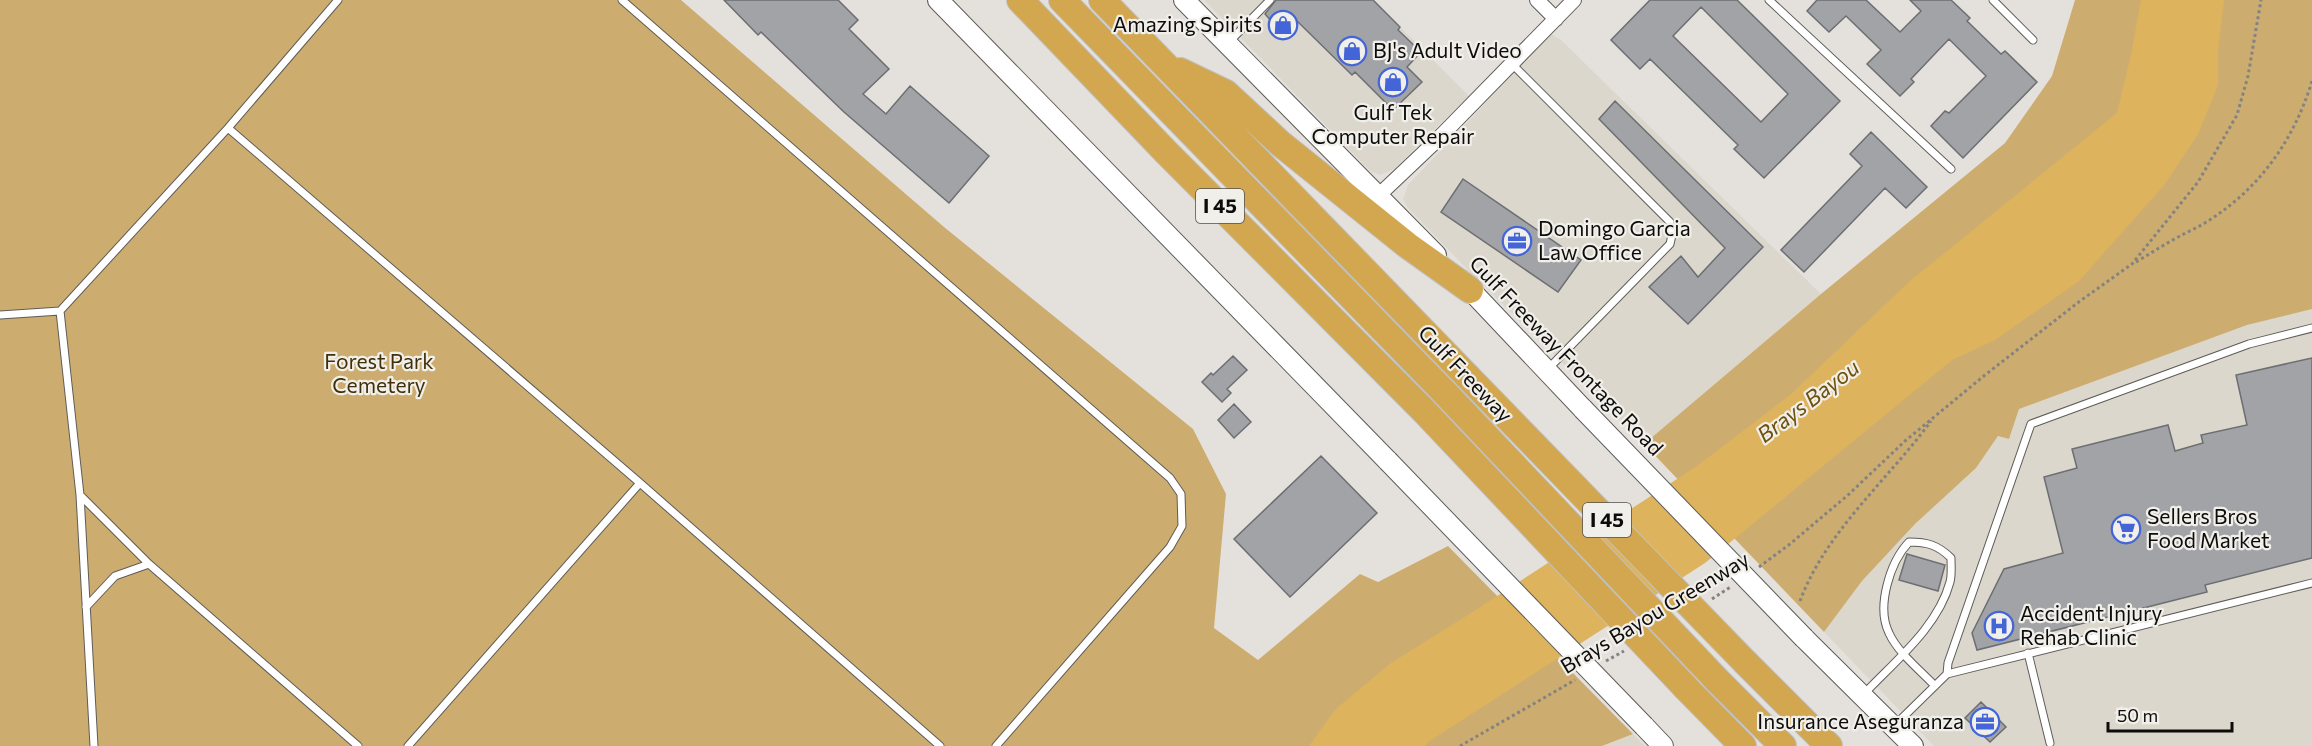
<svg xmlns="http://www.w3.org/2000/svg" width="2312" height="746" font-family="Commissioner,sans-serif">
  <style>
    .built { fill: #dcd7cc }
    .green { fill: #cdad6f }
    .water { fill: #deb35e }
    .building { fill: #a2a3a7; stroke: #6c6e72; stroke-width: 1.5; fill-rule: evenodd }
    .lines { fill: none; stroke-linecap: round; stroke-linejoin: round }
    .lane-casing { stroke: #5e5c58; stroke-width: 9 }
    .street-casing { stroke: #5e5c58; stroke-width: 16 }
    .secondary-casing { stroke: #5e5c58; stroke-width: 22 }
    .highway-casing { stroke: #c0c0c0; stroke-width: 28 }
    .path { stroke: #858380; stroke-width: 3; stroke-dasharray: 3 3; stroke-linecap: butt }
    .lane { stroke: #fff; stroke-width: 7 }
    .street { stroke: #fff; stroke-width: 14 }
    .secondary { stroke: #fff; stroke-width: 20 }
    .highway { stroke: #d2a74f; stroke-width: 26 }
    .secondary-bridge-casing { stroke: #5e5c58; stroke-width: 22; stroke-linecap: butt }
    .highway-bridge-casing { stroke: #c0c0c0; stroke-width: 28; stroke-linecap: butt }
    .secondary-bridge { stroke: #fff; stroke-width: 20 }
    .highway-bridge { stroke: #d2a74f; stroke-width: 26 }
    .labels { text-anchor: middle; stroke-width: 4.5; stroke-linejoin: round; paint-order: stroke }
    .shield { fill: #f1efea; stroke: #51504e; stroke-width: 1.5 }
    .shield-label { font-size: 20px; font-weight: bold; fill: #0d0c0b }
    .poi-label { font-size: 21px; fill: #0d0c0b; stroke: #f1efea; text-anchor: start }
    .street-label { font-size: 21px; fill: #0d0c0b; stroke: #f1efea }
    .park-label { font-size: 21px; fill: #402f09; stroke: #f1efea }
    .water-label { font-size: 22px; font-style: italic; fill: #6d510e; stroke: #f1efea }
  </style>
  <rect width="100%" height="100%" fill="#e4e1dd"/>
  <!-- built -->
  <path class="built" d="M 1204,0 L 1373,0 L 1469,96 L 1394,169 L 1380,175 L 1370,171 Z
    M 1551,34 L 1561,40 L 1821,294 L 1644,444 L 1469,271 L 1408,208 L 1403,200 L 1408,185 Z
    M 2312,309 L 2312,746 L 1934,746 L 1824,632 L 1862,581 L 1915,524 L 1976,468 L 1998,436 L 2009,439 L 2019,409 L 2247,325 Z
    M 1633,734 L 1645,746 L 1602,746 Z"/>
  <!-- green -->
  <path class="green" d="M 0,0 L 681,0 L 944,227 L 1193,429 L 1226,494 L 1214,628 L 1258,660 L 1360,574 L 1378,582 L 1448,546 L 1633,734 L 1602,746 L 0,746 Z
    M 2075,0 L 2312,0 L 2312,309 L 2247,325 L 2019,409 L 2009,439 L 1998,436 L 1976,468 L 1915,524 L 1862,581 L 1824,632 L 1644,444 L 1821,294 L 2005,143 L 2052,76 Z"/>
  <!-- water -->
  <path class="water" d="M 2141,0 L 2224,0 L 2218,48 L 2218,85 L 2198,134 L 2165,184 L 2079,281 L 1995,340 L 1952,360 L 1705,563 L 1428,742 L 1425,746 L 1309,746 L 1335,710 L 1391,663 L 1468,615 L 1697,466 L 1789,396 L 1909,282 L 2117,113 L 2131,55 Z"/>
  <!-- building -->
  <path class="building" d="M 724,0 L 838,0 L 858,20 L 849,29 L 889,69 L 863,94 L 886,114 L 910,86 L 989,156 L 949,203 L 844,112 L 761,32 L 758,35 Z
    M 1276,0 L 1373,0 L 1400,27 L 1398,30 L 1421,52 L 1407,67 L 1422,82 L 1393,110 L 1355,72 L 1352,75 L 1296,20 L 1283,34 L 1265,14 Z
    M 1650,0 L 1737,0 L 1840,101 L 1764,178 L 1734,149 L 1738,145 L 1650,59 L 1640,69 L 1611,40 ZM 1701,7 L 1788,94 L 1761,122 L 1673,36 Z
    M 1817,0 L 1866,0 L 1900,32 L 1921,11 L 1910,0 L 1951,0 L 1970,18 L 1967,21 L 2001,54 L 2005,51 L 2037,82 L 1963,158 L 1931,126 L 1945,111 L 1949,113 L 1986,76 L 1949,39 L 1911,79 L 1914,82 L 1900,96 L 1867,64 L 1881,50 L 1846,16 L 1829,32 L 1807,11 Z
    M 1615,101 L 1763,247 L 1688,324 L 1649,287 L 1681,256 L 1698,277 L 1725,248 L 1599,119 Z
    M 1871,132 L 1927,187 L 1906,208 L 1885,188 L 1804,272 L 1781,250 L 1862,166 L 1850,154 Z
    M 1463,179 L 1581,260 L 1558,292 L 1441,212 Z
    M 1233,356 L 1247,370 L 1227,389 L 1231,393 L 1222,402 L 1202,382 L 1211,373 L 1213,375 Z
    M 2312,358 L 2312,558 L 2205,585 L 2207,592 L 1977,650 L 1972,633 L 2004,569 L 2063,553 L 2044,477 L 2077,468 L 2072,449 L 2168,425 L 2175,451 L 2203,443 L 2201,435 L 2247,425 L 2236,375 Z
    M 1234,404 L 1251,422 L 1234,438 L 1218,420 Z
    M 1321,456 L 1377,513 L 1290,597 L 1234,539 Z
    M 1907,554 L 1945,565 L 1938,591 L 1899,580 Z
    M 1981,702 L 2006,727 L 1990,742 L 1965,718 Z"/>
  <g class="lines">
    <!-- lane casing -->
    <g class="lane-casing">
      <path id="lane" d="M 622,0 L 1170,478 L 1181,494 L 1182,526 L 1170,547 L 996,746
        M 1769,0 L 1951,169
        M 1993,0 L 2033,40
        M 1229,42 L 1270,0
        M 1512,64 L 1670,222 L 1672,235 L 1670,244 L 1548,369
        M 228,128 L 640,483 L 940,746
        M 60,311 L 80,495 L 149,564 L 358,746
        M 0,315 L 60,311 L 228,128 L 338,0
        M 80,495 L 94,746
        M 86,607 L 115,576 L 149,564
        M 2028,653 L 2050,743
        M 1947,674 L 2312,583
        M 1864,694 C 1895,661 1938,627 1950,582 C 1952,575 1951,566 1951,558 C 1938,545 1927,542 1909,542 C 1890,562 1876,607 1889,633 C 1898,653 1920,670 1935,686
        M 1896,724 L 1947,674 L 1948,663 L 2031,424 L 2249,344 L 2312,328
        M 408,746 L 640,483"/>
    </g>
    <!-- street casing -->
    <g class="street-casing">
      <path id="street" d="M 1537,0 L 1556,19
        M 1378,196 L 1435,142 L 1574,0"/>
    </g>
    <!-- secondary casing -->
    <g class="secondary-casing">
      <path id="secondary" d="M 938,0 L 1388,461
        M 1184,0 L 1436,255
        M 1461,280 L 1583,409
        M 1804,638 L 1913,746
        M 1644,726 L 1663,746"/>
    </g>
    <!-- highway casing -->
    <g class="highway-casing">
      <path id="highway" d="M 1020,0 L 1166,152 L 1423,410
        M 1062,0 L 1446,394
        M 1102,0 L 1468,377
        M 1180,71 L 1226,93 L 1281,144 L 1407,245 L 1470,290
        M 1746,663 L 1829,746
        M 1717,680 L 1783,746
        M 1686,688 L 1743,746"/>
    </g>
    <!-- path -->
    <path class="path" d="M 2136,262 C 2151,253 2165,244 2180,236 C 2189,231 2199,227 2208,221 C 2260,188 2294,140 2312,81
      M 1759,567 L 1790,544 L 1848,495 L 1905,441 L 1985,375 L 2080,301 L 2132,264 L 2198,182 L 2237,115 L 2248,76 L 2261,0
      M 1712,599 L 1732,586
      M 1800,601 C 1826,531 1888,480 1931,421
      M 1606,661 L 1624,651
      M 1460,746 L 1575,680"/>
    <!-- lane -->
    <use href="#lane" class="lane"/>
    <!-- street -->
    <use href="#street" class="street"/>
    <!-- secondary -->
    <use href="#secondary" class="secondary"/>
    <!-- highway -->
    <use href="#highway" class="highway"/>
    <!-- secondary-bridge casing -->
    <g class="secondary-bridge-casing">
      <path id="secondary-bridge" d="M 1583,409 L 1804,638
        M 1388,461 L 1644,726"/>
    </g>
    <!-- highway-bridge casing -->
    <g class="highway-bridge-casing">
      <path id="highway-bridge" d="M 1468,377 L 1746,663
        M 1446,394 L 1717,680
        M 1423,410 L 1686,688"/>
    </g>
    <!-- secondary-bridge -->
    <use href="#secondary-bridge" class="secondary-bridge"/>
    <!-- highway-bridge -->
    <use href="#highway-bridge" class="highway-bridge"/>
  </g>
  <!-- icons -->
  <defs>
    <g id="shop-ring" transform="scale(1.5)"><circle r="9.5" fill="#f1efea" stroke="#4365d8" stroke-width="1.5"/><path d="M-5-2.5h2.3a2.7 3.5 0 0 1 5.4 0H5L5.5 6h-11ZM-1.5-2.5h3a1.5 2.3 0 0 0-3 0Z" fill="#4365d8"/></g>
    <g id="office-ring" transform="scale(1.5)"><circle r="9.5" fill="#f1efea" stroke="#4365d8" stroke-width="1.5"/><path d="M-6-3h4V-5.5h4V-3h4V5H-6ZM-1-4.5V-3h2v-1.5ZM-6 0V1H6V0Z" fill="#4365d8"/></g>
    <g id="supermarket-ring" transform="scale(1.5)"><circle r="9.5" fill="#f1efea" stroke="#4365d8" stroke-width="1.5"/><path d="M-6-5.5h2.5l.6 2H6L4.5 2H-2.5L-4.4-4H-6ZM-1.5 3.2a1.3 1.3 0 1 0 .1 0ZM3 3.2a1.3 1.3 0 1 0 .1 0Z" fill="#4365d8"/></g>
    <g id="hospital-ring" transform="scale(1.5)"><circle r="9.5" fill="#f1efea" stroke="#4365d8" stroke-width="1.5"/><path d="M-5-5h3v3.5h4V-5h3V5h-3V1.5h-4V5h-3Z" fill="#4365d8"/></g>
  </defs>
  <g fill-rule="evenodd">
    <use href="#shop-ring" x="1283" y="25"/>
    <use href="#shop-ring" x="1352" y="51"/>
    <use href="#shop-ring" x="1393" y="82"/>
    <use href="#office-ring" x="1517" y="241"/>
    <use href="#supermarket-ring" x="2126" y="529"/>
    <use href="#hospital-ring" x="1999" y="626"/>
    <use href="#office-ring" x="1985" y="722"/>
  </g>
  <g class="labels">
    <!-- shield labels -->
    <g class="shield">
      <rect x="1196" y="189" width="48" height="34" rx="4.5"/>
      <rect x="1583" y="503" width="48" height="34" rx="4.5"/>
    </g>
    <g class="shield-label">
      <text x="1220" y="213">I 45</text>
      <text x="1607" y="527">I 45</text>
    </g>
    <!-- poi labels -->
    <g class="poi-label">
      <text x="1262" y="32" text-anchor="end">Amazing Spirits</text>
      <text x="1373" y="58">BJ's Adult Video</text>
      <text x="1393" y="120" text-anchor="middle">Gulf Tek<tspan x="1393" dy="24">Computer Repair</tspan></text>
      <text x="1538" y="236">Domingo Garcia<tspan x="1538" dy="24">Law Office</tspan></text>
      <text x="2147" y="524">Sellers Bros<tspan x="2147" dy="24">Food Market</tspan></text>
      <text x="2020" y="621">Accident Injury<tspan x="2020" dy="24">Rehab Clinic</tspan></text>
      <text x="1964" y="729" text-anchor="end">Insurance Aseguranza</text>
    </g>
    <!-- street labels -->
    <g class="street-label">
      <text transform="translate(1566 356) rotate(46)" y="7">Gulf Freeway Frontage Road</text>
      <text transform="translate(1465 374) rotate(46)" y="7">Gulf Freeway</text>
      <text transform="translate(1655 613) rotate(-31)" y="7">Brays Bayou Greenway</text>
    </g>
    <!-- park labels -->
    <g class="park-label">
      <text x="379" y="369">Forest Park<tspan x="379" dy="24">Cemetery</tspan></text>
    </g>
    <!-- water labels -->
    <g class="water-label">
      <text transform="translate(1808 401) rotate(-37)" y="8">Brays Bayou</text>
    </g>
  </g>
  <!-- scale -->
  <path d="M2108 722v9h124v-9" fill="none" stroke="#0d0c0b" stroke-width="3"/>
  <text x="2117" y="722" font-size="18" fill="#0d0c0b" stroke="#f1efea" stroke-width="4.5" paint-order="stroke">50 m</text>
</svg>
